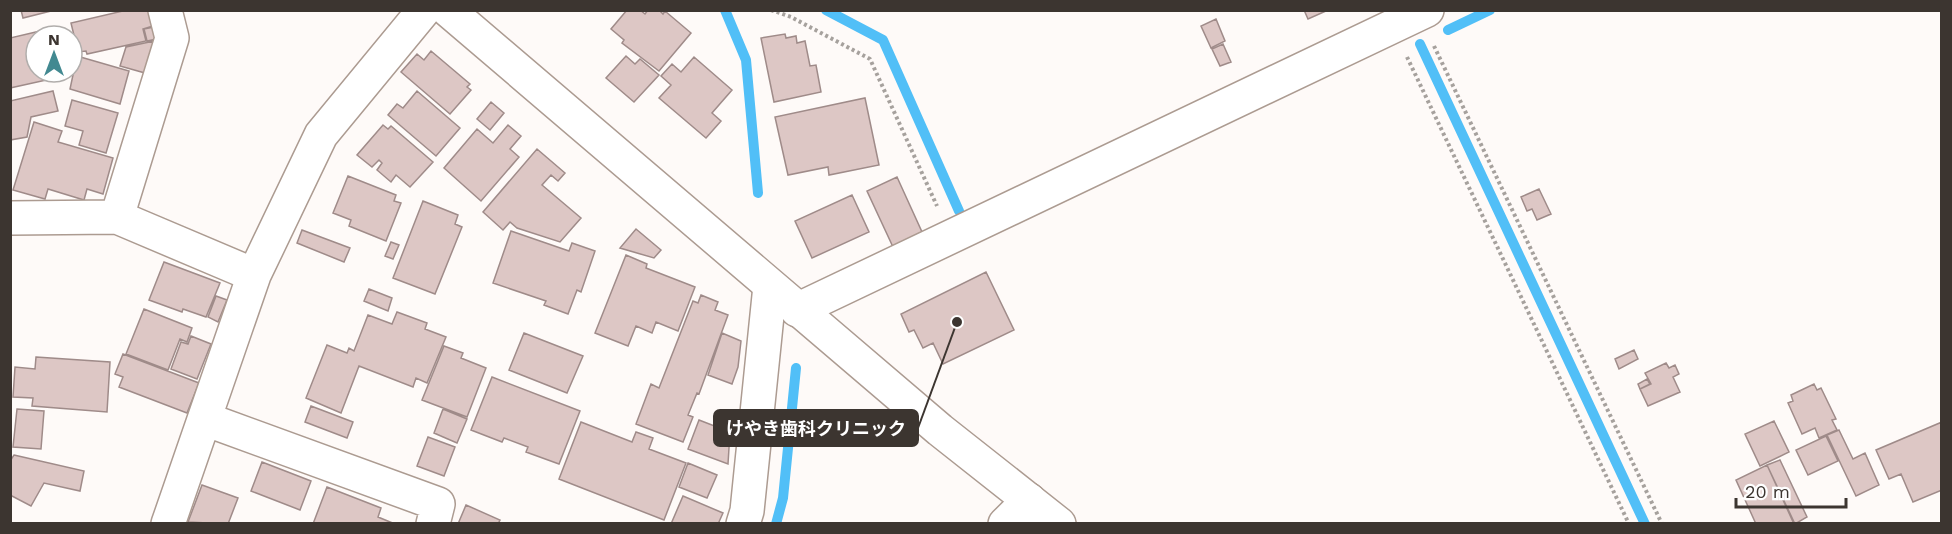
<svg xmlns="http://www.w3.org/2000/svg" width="1952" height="534" font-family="'Work Sans','Noto Sans JP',sans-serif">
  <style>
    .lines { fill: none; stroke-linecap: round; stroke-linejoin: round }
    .stream { stroke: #51bff7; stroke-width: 10 }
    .building { fill: #ddc7c5; stroke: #9f8b89; stroke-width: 1.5 }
    .minor-casing { stroke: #ac9b91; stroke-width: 36 }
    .tertiary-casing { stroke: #ac9b91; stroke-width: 36 }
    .path { stroke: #a6a19d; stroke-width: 4; stroke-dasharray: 3 3; stroke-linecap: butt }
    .minor { stroke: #fff; stroke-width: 33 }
    .tertiary { stroke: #fff; stroke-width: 33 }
    .leader { fill: none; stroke: #3c3530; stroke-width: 2 }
    .callout-dot { fill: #3c3530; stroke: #fff; stroke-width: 2 }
    .callout { fill: #3c3530; stroke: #3c3530; stroke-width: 2 }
    .callout-label { font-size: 18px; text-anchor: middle; font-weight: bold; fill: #fff }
  </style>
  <rect width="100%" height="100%" fill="#fefaf8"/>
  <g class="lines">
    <!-- stream -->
    <path class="stream" d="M 725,10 L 746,60 L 758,193
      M 826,10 L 883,40 L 959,211
      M 1448,30 L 1490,10
      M 1420,44 L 1645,524
      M 776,524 L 783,498 L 796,368"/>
  </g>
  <!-- building -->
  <path class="building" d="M 21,10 L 55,10 L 23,18 Z
    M 127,10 L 150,10 L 153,26 L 143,29 L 146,41 L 87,54 L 86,51 L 78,52 L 71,23 Z
    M 627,10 L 640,10 L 645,14 L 648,10 L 659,10 L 663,14 L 665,11 L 691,33 L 659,71 L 622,43 L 624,40 L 611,29 Z
    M 1304,10 L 1326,10 L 1326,11 L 1308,19 Z
    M 1216,19 L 1225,41 L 1211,48 L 1201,26 Z
    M 154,27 L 157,39 L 147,41 L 144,29 Z
    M 53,28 L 55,36 L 36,36 L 36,72 L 49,72 L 51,79 L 10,88 L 10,38 Z
    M 785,34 L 786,38 L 796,36 L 797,43 L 805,41 L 810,66 L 816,65 L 821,92 L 774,102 L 761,38 Z
    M 154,41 L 145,73 L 120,66 L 126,47 Z
    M 1223,44 L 1231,62 L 1220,66 L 1212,49 Z
    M 431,51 L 470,84 L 467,87 L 471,90 L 450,114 L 401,72 L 417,54 L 424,60 Z
    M 77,56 L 129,71 L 120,104 L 70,89 Z
    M 626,56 L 635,64 L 640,59 L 659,75 L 634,102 L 606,78 Z
    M 694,57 L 732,90 L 712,113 L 721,121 L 706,138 L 659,98 L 671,85 L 661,76 L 672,64 L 681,72 Z
    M 53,91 L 58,111 L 31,117 L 27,137 L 10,140 L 10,101 Z
    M 417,91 L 460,128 L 436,156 L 388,115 L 397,104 L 403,108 Z
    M 865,98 L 879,165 L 829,175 L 828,167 L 788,175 L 775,117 Z
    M 72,100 L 118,113 L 106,153 L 79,145 L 83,131 L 65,126 Z
    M 491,102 L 504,113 L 490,130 L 477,119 Z
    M 34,122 L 62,131 L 58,142 L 113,158 L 103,194 L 87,189 L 84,200 L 48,189 L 45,199 L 13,190 Z
    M 383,125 L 388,129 L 391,126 L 433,162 L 410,187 L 396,175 L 391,182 L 377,170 L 382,163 L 379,160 L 372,167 L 357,155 Z
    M 508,125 L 521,136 L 510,149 L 519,157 L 481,201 L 444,168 L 477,129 L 493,143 Z
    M 537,149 L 565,173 L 558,181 L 551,175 L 542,185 L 581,218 L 560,242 L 517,228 L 510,222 L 503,230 L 483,212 Z
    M 348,176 L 396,195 L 394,201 L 401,203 L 386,241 L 349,226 L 351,220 L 333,213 Z
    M 897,177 L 922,232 L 893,247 L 867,191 Z
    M 1539,189 L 1551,214 L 1537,220 L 1532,209 L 1527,211 L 1521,197 Z
    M 852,195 L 869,232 L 812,258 L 795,221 Z
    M 423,201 L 458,215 L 455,224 L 462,227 L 435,294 L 393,278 Z
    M 636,229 L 661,250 L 654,258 L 620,248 Z
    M 302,230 L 350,248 L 344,262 L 297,243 Z
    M 511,231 L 569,251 L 572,243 L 595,251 L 581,292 L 577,290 L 568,314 L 544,305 L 546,301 L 493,283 Z
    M 391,242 L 399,245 L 393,259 L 385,256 Z
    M 626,255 L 647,264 L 646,268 L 695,287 L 678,331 L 656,322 L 652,333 L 636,326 L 628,346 L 595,333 Z
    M 164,262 L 220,283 L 206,317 L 183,309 L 182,312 L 149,300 Z
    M 986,272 L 1014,330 L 943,364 L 933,343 L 923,348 L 914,330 L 909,332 L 901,314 Z
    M 369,289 L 392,298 L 388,311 L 364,301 Z
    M 701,295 L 718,302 L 715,310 L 728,315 L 699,394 L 697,393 L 688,415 L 693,417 L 683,442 L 636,424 L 651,384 L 659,388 L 693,301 L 698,303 Z
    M 216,296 L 227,300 L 218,322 L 208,317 Z
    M 144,309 L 192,328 L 187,342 L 180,339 L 168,370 L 126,354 Z
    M 397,312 L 427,323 L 425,329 L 446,337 L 427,383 L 416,378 L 413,387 L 359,366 L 341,413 L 306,398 L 327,345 L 347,353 L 349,348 L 354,351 L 368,315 L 392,324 Z
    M 524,333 L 583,356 L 567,393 L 509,370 Z
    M 722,333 L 741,341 L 738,367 L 732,384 L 708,375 Z
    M 191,336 L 211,344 L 197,379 L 171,369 L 181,342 L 188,344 Z
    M 444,346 L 463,353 L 461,358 L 486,368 L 467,417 L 422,400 Z
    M 1634,350 L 1638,359 L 1619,369 L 1615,359 Z
    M 123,354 L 199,383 L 187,413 L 119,387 L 123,377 L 115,374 Z
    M 36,357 L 110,362 L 107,412 L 32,406 L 33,398 L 13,397 L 15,367 L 35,369 Z
    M 1666,363 L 1669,368 L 1675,365 L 1679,374 L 1673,377 L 1680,392 L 1648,406 L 1640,389 L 1651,384 L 1645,373 Z
    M 492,377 L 580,411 L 559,464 L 526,452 L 528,447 L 504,438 L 502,442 L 471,430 Z
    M 1647,379 L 1650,384 L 1640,389 L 1638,384 Z
    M 1814,384 L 1817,390 L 1821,388 L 1836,419 L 1832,420 L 1837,430 L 1819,438 L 1815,428 L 1802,434 L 1788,403 L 1793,401 L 1791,395 Z
    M 311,406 L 353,422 L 347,438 L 305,422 Z
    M 17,409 L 44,411 L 41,449 L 13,447 Z
    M 443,409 L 467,419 L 457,443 L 434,433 Z
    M 699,420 L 730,432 L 728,464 L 688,449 Z
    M 1774,421 L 1789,452 L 1760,466 L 1745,434 Z
    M 581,422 L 632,442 L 636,432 L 653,438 L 649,449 L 686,463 L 664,520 L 559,479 Z
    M 1942,422 L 1942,490 L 1913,502 L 1901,474 L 1889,479 L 1876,450 Z
    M 1839,430 L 1853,459 L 1865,453 L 1879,485 L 1856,496 L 1827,435 Z
    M 1826,436 L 1838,461 L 1808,475 L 1796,450 Z
    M 428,437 L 455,447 L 444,476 L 417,466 Z
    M 14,455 L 84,471 L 80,491 L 44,483 L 31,506 L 10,495 L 10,461 Z
    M 1780,460 L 1807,517 L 1795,524 L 1767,465 Z
    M 262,462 L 311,481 L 300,510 L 251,491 Z
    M 688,463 L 717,475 L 707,498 L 679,487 Z
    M 1767,465 L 1794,524 L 1756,524 L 1736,480 Z
    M 202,485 L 238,498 L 228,524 L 188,522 Z
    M 327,487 L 381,508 L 378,517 L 395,524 L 313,524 Z
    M 683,496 L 723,513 L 718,524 L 671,524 Z
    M 466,505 L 500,520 L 498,524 L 458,524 Z"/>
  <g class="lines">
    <!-- minor casing -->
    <g class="minor-casing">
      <path id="minor" d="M 117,217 L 172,38 L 165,10
        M 10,218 L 117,217 L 254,275
        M 797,310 L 1427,10
        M 205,419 L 438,504 L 433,524
        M 168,524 L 254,275 L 321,135 L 424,10
        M 743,524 L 747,511 L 770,286
        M 1005,524 L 1029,500"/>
    </g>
    <!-- tertiary casing -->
    <g class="tertiary-casing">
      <path id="tertiary" d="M 448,10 L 940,430 L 1059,524"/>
    </g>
    <!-- path -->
    <path class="path" d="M 771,10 L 791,17 L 870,59 L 937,206
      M 1434,46 L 1662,524
      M 1407,57 L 1629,524"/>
    <!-- minor -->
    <use href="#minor" class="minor"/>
    <!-- tertiary -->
    <use href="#tertiary" class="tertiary"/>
  </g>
  <!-- callouts -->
  <path class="leader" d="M957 322L918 428"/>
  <circle class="callout-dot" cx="957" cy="322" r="6"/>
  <rect class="callout" x="714" y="410" width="204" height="36" rx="6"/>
  <g class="callout-label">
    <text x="816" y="435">けやき歯科クリニック</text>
  </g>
  <!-- border -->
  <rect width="1952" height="534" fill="none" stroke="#3c3530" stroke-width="24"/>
  <!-- north arrow -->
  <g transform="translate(54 54)"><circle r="28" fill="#ffffff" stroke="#b1aeac" stroke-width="1.5"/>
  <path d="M0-4.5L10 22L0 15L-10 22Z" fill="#428991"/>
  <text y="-9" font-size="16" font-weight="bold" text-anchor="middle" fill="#3c3530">N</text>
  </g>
  <!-- scale -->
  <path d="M1736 498v9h110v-9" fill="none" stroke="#3c3530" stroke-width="3"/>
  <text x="1745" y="498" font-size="18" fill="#3c3530" stroke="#ffffff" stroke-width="4.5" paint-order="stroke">20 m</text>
</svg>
